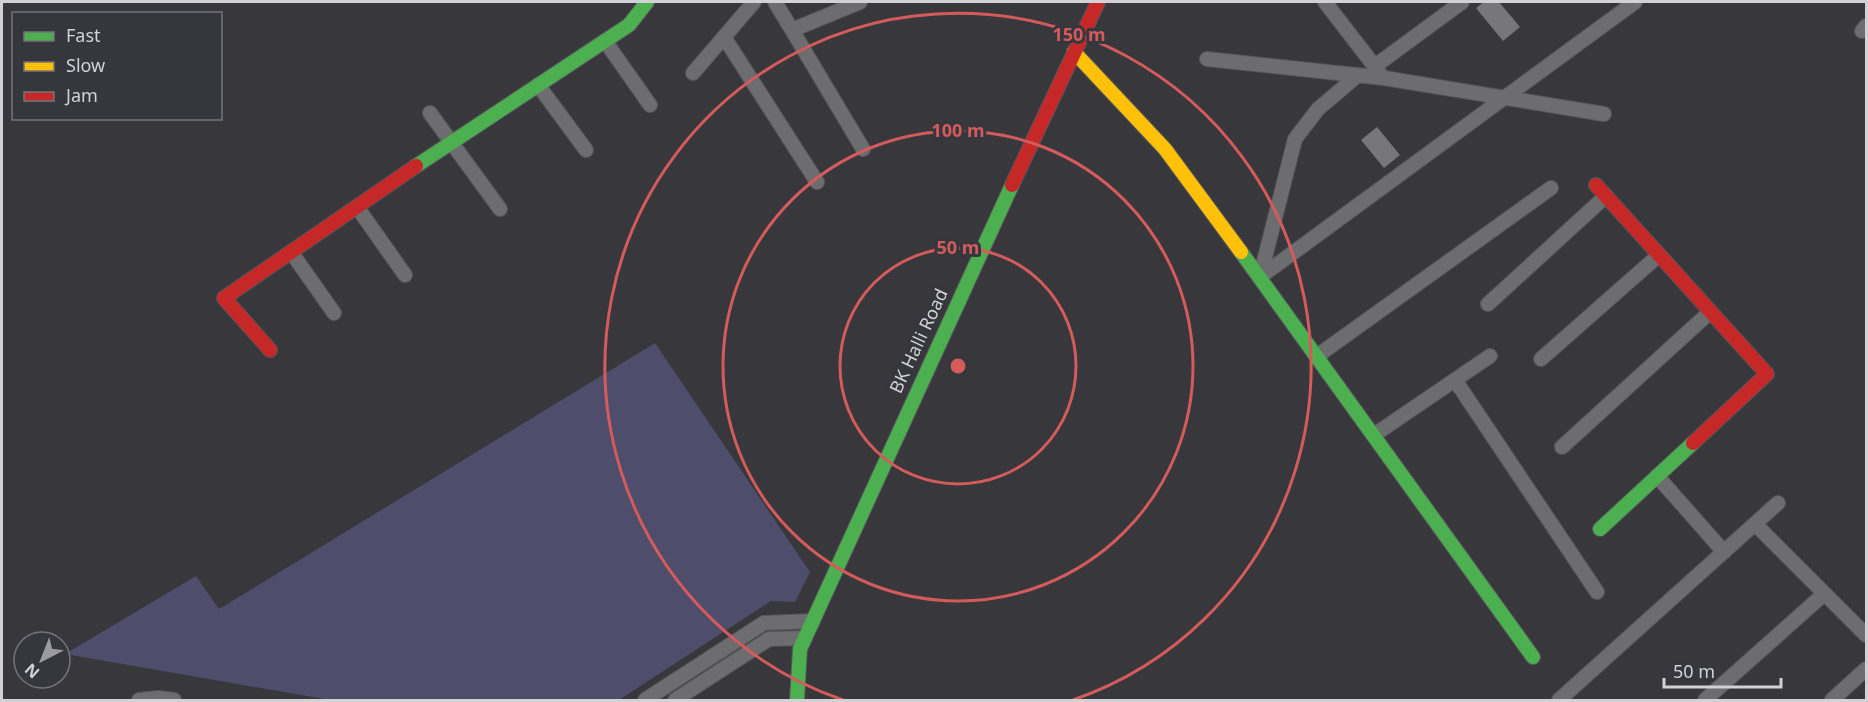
<svg xmlns="http://www.w3.org/2000/svg" width="1868" height="702" font-family="'Noto Sans',sans-serif">
  <style>
    .green { fill: #4e4d6b }
    .building { fill: #77777b }
    .lines { fill: none; stroke-linecap: round; stroke-linejoin: round }
    .street-casing { stroke: #55555a; stroke-width: 16 }
    .fast-casing { stroke: #55555a; stroke-width: 16 }
    .slow-casing { stroke: #55555a; stroke-width: 16 }
    .jam-casing { stroke: #55555a; stroke-width: 16 }
    .street { stroke: #6d6d70; stroke-width: 14 }
    .fast { stroke: #4caf50; stroke-width: 14 }
    .slow { stroke: #ffc107; stroke-width: 14 }
    .jam { stroke: #c62828; stroke-width: 14 }
    .ring { fill: none; stroke: #d45b5c; stroke-width: 3 }
    .labels { text-anchor: middle; stroke-width: 6; stroke-linejoin: round; paint-order: stroke }
    .street-label { font-size: 18px; fill: #d1d1d6; stroke: #36363d }
    .centre { fill: #d45b5c; stroke: #36363d; stroke-width: 3 }
    .ring-label { font-size: 18px; text-anchor: middle; font-weight: bold; fill: #d45b5c; stroke: #36363d; stroke-width: 6; stroke-linejoin: round; paint-order: stroke }
  </style>
  <rect width="100%" height="100%" fill="#37373c"/>
  <!-- green -->
  <path class="green" d="M 655,343 L 810,572 L 795,602 L 771,601 L 619,700 L 330,700 L 65,654 L 196,576 L 219,609 Z"/>
  <!-- building -->
  <path class="building" d="M 1484,2 L 1499,2 L 1520,27 L 1503,41 L 1476,8 Z
    M 1377,127 L 1400,155 L 1384,168 L 1361,140 Z"/>
  <g class="lines">
    <!-- street casing -->
    <g class="street-casing">
      <path id="street" d="M 775,2 L 792,30
        M 860,2 L 792,30 L 863,149
        M 1325,2 L 1379,72
        M 1862,31 L 1866,26
        M 724,37 L 817,182
        M 605,41 L 650,105
        M 1207,59 L 1384,78 L 1604,114
        M 1375,66 L 1462,2
        M 693,73 L 754,2
        M 538,85 L 586,150
        M 430,113 L 500,209
        M 357,207 L 405,275
        M 291,252 L 334,313
        M 1260,277 L 1635,2
        M 1260,277 L 1295,139 L 1318,109 L 1357,76
        M 1488,304 L 1606,196
        M 1317,356 L 1551,188
        M 1541,359 L 1659,255
        M 1455,380 L 1597,592
        M 1374,435 L 1490,356
        M 1562,447 L 1710,312
        M 1657,476 L 1724,552
        M 1755,524 L 1866,635
        M 139,700 L 158,698 L 174,700
        M 645,700 L 764,623 L 813,621
        M 675,700 L 769,639 L 805,638
        M 1559,700 L 1778,503
        M 1705,700 L 1824,594
        M 1832,700 L 1866,669"/>
    </g>
    <!-- fast casing -->
    <g class="fast-casing">
      <path id="fast" d="M 416,166 L 629,25 L 647,2
        M 1241,252 L 1533,657
        M 1600,529 L 1693,443
        M 797,700 L 800,649 L 1012,185"/>
    </g>
    <!-- slow casing -->
    <g class="slow-casing">
      <path id="slow" d="M 1074,52 L 1165,149 L 1241,252"/>
    </g>
    <!-- jam casing -->
    <g class="jam-casing">
      <path id="jam" d="M 1012,185 L 1098,2
        M 1596,185 L 1767,374 L 1693,443
        M 270,350 L 224,298 L 416,166"/>
    </g>
    <!-- street -->
    <use href="#street" class="street"/>
    <!-- fast -->
    <use href="#fast" class="fast"/>
    <!-- slow -->
    <use href="#slow" class="slow"/>
    <!-- jam -->
    <use href="#jam" class="jam"/>
  </g>
  <!-- distance rings -->
  <g class="ring">
    <circle cx="958" cy="366" r="118"/>
    <circle cx="958" cy="366" r="235"/>
    <path d="M843 700A353 353 0 1 1 1073 700"/>
  </g>
  <g class="labels">
    <!-- street labels -->
    <g class="street-label">
      <text transform="translate(919 341) rotate(-65)" y="6">BK Halli Road</text>
    </g>
  </g>
  <circle cx="958" cy="366" r="9" class="centre"/>
  <g class="ring-label">
    <text x="1079" y="41">150 m</text>
    <text x="958" y="137">100 m</text>
    <text x="958" y="254">50 m</text>
  </g>
  <!-- border -->
  <rect width="1868" height="702" fill="none" stroke="#d1d1d6" stroke-width="6"/>
  <!-- legend -->
  <rect x="12" y="12" width="210" height="108" fill="#36363d" stroke="#74747a" stroke-width="1.5"/>
  <rect x="24" y="32" width="30" height="9" fill="#4caf50" stroke="#74747a" stroke-width="1.5"/>
  <text x="66" y="42" font-size="18" fill="#d1d1d6">Fast</text>
  <rect x="24" y="62" width="30" height="9" fill="#ffc107" stroke="#74747a" stroke-width="1.5"/>
  <text x="66" y="72" font-size="18" fill="#d1d1d6">Slow</text>
  <rect x="24" y="92" width="30" height="9" fill="#c62828" stroke="#74747a" stroke-width="1.5"/>
  <text x="66" y="102" font-size="18" fill="#d1d1d6">Jam</text>
  <!-- north arrow -->
  <g transform="translate(42 660) rotate(222)"><circle r="28" fill="#36363d" stroke="#74747a" stroke-width="1.5"/>
  <path d="M0-4.5L10 22L0 15L-10 22Z" fill="#9b9ba0"/>
  <text y="-9" font-size="16" font-weight="bold" text-anchor="middle" fill="#d1d1d6">N</text>
  </g>
  <!-- scale -->
  <path d="M1664 678v9h117v-9" fill="none" stroke="#d1d1d6" stroke-width="3"/>
  <text x="1673" y="678" font-size="18" fill="#d1d1d6" stroke="#36363d" stroke-width="4.5" paint-order="stroke">50 m</text>
</svg>
